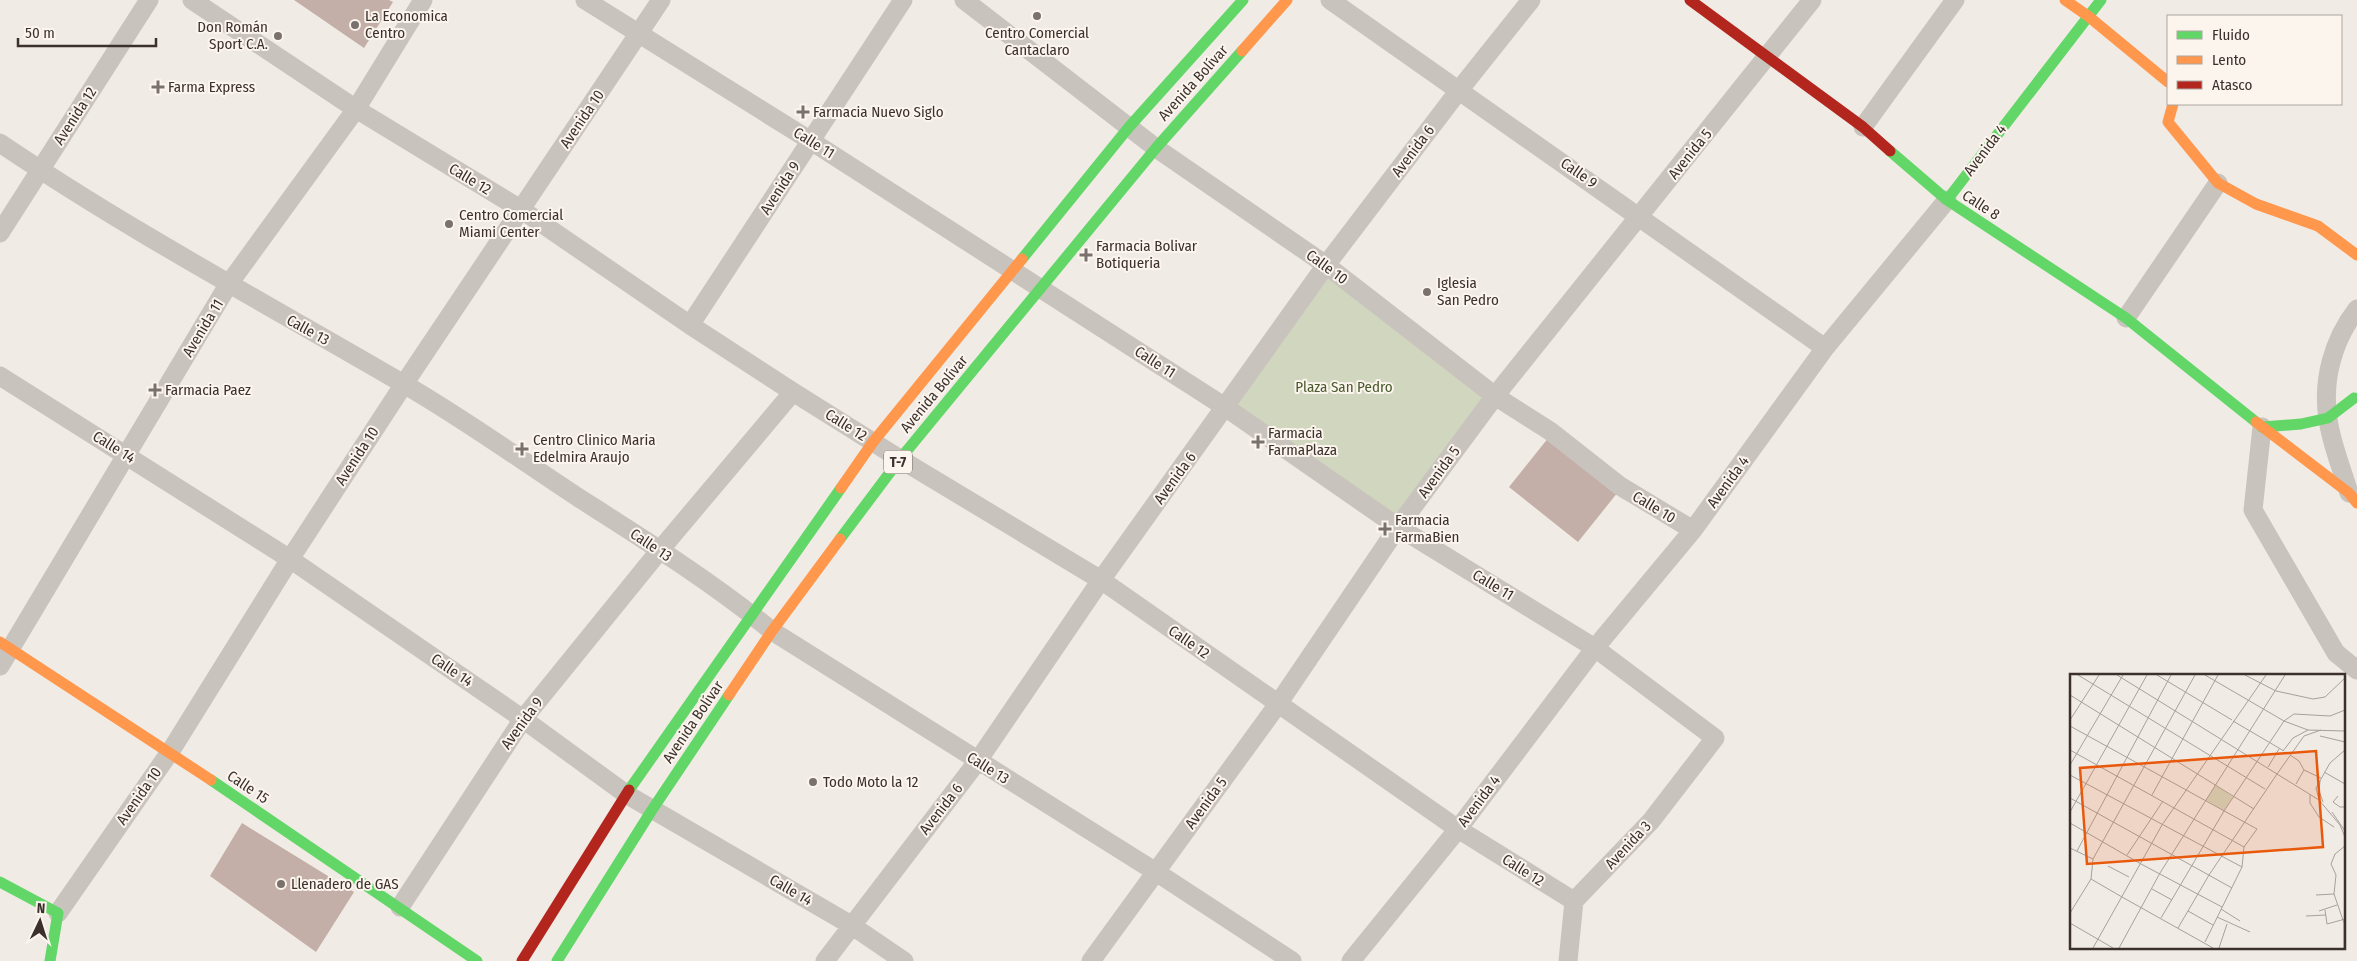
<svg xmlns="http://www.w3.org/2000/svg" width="2357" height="961" font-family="'Fira Sans Condensed',sans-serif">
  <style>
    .green { fill: #d1d6bf }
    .building { fill: #c3afa7 }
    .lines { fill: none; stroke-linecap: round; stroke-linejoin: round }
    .street { stroke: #c9c3be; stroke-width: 19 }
    .fast { stroke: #63d668; stroke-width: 11 }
    .slow { stroke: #ff974d; stroke-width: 11 }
    .jam { stroke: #b3261e; stroke-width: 11 }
    .poi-dot { fill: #7a716c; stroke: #fbf5ee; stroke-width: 2 }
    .labels { text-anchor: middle; stroke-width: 4; stroke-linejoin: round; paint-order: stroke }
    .shield { fill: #fbf5ee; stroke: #756b66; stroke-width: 1 }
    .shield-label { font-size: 14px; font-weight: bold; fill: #3b302b }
    .poi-label { font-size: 15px; fill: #3b302b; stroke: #fbf5ee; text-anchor: start }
    .street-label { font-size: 15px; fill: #3b302b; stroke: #fbf5ee }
    .park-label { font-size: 15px; fill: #4a5a2e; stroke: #fbf5ee }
    .inset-road { fill: none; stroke: #a8a09b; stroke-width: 1 }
    .view { fill: #e8590c; fill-opacity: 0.15; stroke: #e8590c; stroke-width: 2.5 }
    .inset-edge { fill: none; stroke: #3b302b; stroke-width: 2.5 }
  </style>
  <rect width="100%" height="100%" fill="#f0ebe5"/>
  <!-- green -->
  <path class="green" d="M 1326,265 L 1495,396 L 1398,527 L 1225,407 Z"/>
  <!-- building -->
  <path class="building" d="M 294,0 L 389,0 L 393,2 L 364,48 Z
    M 1549,437 L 1618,492 L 1578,542 L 1509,487 Z
    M 242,823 L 354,892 L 316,952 L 210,876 Z"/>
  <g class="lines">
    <!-- street -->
    <path class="street" d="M 192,0 L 356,109 L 522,210 L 690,325 L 793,392 L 900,459 L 1101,580 L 1458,829 L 1574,901
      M 585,0 L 811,141 L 1225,407 L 1398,527 L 1595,648 L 1715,738 L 1651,821 L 1574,901 L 1568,961
      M 964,0 L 1156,148 L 1326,265 L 1495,396 L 1550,431 L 1620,486 L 1693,530
      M 1330,0 L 1825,348
      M 1863,127 L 1955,0
      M 0,143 C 130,231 267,304 402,383 C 463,418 521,460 579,498 C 645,540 712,582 772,631 L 1156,872 L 1292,961
      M 0,233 L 149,0
      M 2126,318 L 2218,183
      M 690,325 L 903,0
      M 0,376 L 290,559 L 523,719 L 626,794 L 851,925 L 904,961
      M 2262,427 L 2253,510 L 2336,653 L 2357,670
      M 2349,493 C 2342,469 2331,443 2328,419 C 2322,380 2333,340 2357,309
      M 0,666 L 228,285 L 356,109 L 423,0
      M 400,907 L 523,719 L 660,550 L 793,392
      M 58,913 L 170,752 L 290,559 L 404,384 L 661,0
      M 825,961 L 977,762 L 1101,580 L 1326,265 L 1460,89 L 1531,0
      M 1091,961 L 1278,704 L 1398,527 L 1495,396 L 1812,0
      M 1351,961 L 1458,829 L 1595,648 L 1693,530 L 1825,348 L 1947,200"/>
    <!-- fast -->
    <path class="fast" d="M 1890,151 L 1947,200 L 2126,318 L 2256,422
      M 1947,200 L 2101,0
      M 1022,259 L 1129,127 L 1243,0
      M 2262,427 L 2301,424 L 2328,418 L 2354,398
      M 840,539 L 900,459 L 1156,148 L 1242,51
      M 211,780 L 477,961
      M 629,790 L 841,488
      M 0,882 L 58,913 L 50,961
      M 557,961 L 652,810 L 729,695"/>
    <!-- slow -->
    <path class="slow" d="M 2065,0 L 2088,16 L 2168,82
      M 1242,51 L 1287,0
      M 2173,104 L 2168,122 L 2218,183 L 2256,204 L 2318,226 L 2357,255
      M 2256,422 L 2349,493 L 2357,503
      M 841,488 L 873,442 L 1022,259
      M 0,642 L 211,780
      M 729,695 L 772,631 L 840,539"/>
    <!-- jam -->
    <path class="jam" d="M 1690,0 L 1863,127 L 1890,151
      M 522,961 L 629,790"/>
  </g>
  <!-- markers -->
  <g class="poi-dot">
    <circle cx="1037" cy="16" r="5"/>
    <circle cx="355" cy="25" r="5"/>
    <circle cx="278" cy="36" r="5"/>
    <path d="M155.5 79.5h5v5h5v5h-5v5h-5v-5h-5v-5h5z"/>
    <path d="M800.5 104.5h5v5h5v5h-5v5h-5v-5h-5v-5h5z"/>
    <circle cx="449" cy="224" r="5"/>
    <path d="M1083.5 247.5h5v5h5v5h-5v5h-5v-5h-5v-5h5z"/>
    <circle cx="1427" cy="292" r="5"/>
    <path d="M152.5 382.5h5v5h5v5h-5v5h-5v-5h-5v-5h5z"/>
    <path d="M1255.5 434.5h5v5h5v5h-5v5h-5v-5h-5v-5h5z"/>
    <path d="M519.5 441.5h5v5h5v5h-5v5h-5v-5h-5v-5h5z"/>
    <path d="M1382.5 521.5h5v5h5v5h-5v5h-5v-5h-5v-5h5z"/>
    <circle cx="813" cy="782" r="5"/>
    <circle cx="281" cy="884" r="5"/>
  </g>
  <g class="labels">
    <!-- shield labels -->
    <rect class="shield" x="884" y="450.5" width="28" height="23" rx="4"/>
    <g class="shield-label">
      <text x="898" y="467">T-7</text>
    </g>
    <!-- poi labels -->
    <g class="poi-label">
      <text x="365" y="21">La Economica<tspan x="365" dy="17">Centro</tspan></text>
      <text x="268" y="32" text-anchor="end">Don Román<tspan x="268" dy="17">Sport C.A.</tspan></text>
      <text x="1037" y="38" text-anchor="middle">Centro Comercial<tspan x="1037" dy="17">Cantaclaro</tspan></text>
      <text x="168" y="92">Farma Express</text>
      <text x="813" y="117">Farmacia Nuevo Siglo</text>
      <text x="459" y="220">Centro Comercial<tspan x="459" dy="17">Miami Center</tspan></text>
      <text x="1096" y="251">Farmacia Bolivar<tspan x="1096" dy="17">Botiqueria</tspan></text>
      <text x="1437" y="288">Iglesia<tspan x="1437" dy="17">San Pedro</tspan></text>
      <text x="165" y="395">Farmacia Paez</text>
      <text x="1268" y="438">Farmacia<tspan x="1268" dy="17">FarmaPlaza</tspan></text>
      <text x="533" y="445">Centro Clinico Maria<tspan x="533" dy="17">Edelmira Araujo</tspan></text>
      <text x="1395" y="525">Farmacia<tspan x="1395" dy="17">FarmaBien</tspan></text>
      <text x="823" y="787">Todo Moto la 12</text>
      <text x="291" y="889">Llenadero de GAS</text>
    </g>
    <!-- street labels -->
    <g class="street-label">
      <text transform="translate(1193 83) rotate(-48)" y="5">Avenida Bolívar</text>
      <text transform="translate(75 116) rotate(-57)" y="5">Avenida 12</text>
      <text transform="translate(582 119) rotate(-56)" y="5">Avenida 10</text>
      <text transform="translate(814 143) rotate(32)" y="5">Calle 11</text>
      <text transform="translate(1985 150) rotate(-53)" y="5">Avenida 4</text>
      <text transform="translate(1413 151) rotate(-53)" y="5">Avenida 6</text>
      <text transform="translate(1690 154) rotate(-51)" y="5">Avenida 5</text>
      <text transform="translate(1579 173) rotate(35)" y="5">Calle 9</text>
      <text transform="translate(470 179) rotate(31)" y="5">Calle 12</text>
      <text transform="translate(780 188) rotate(-57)" y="5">Avenida 9</text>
      <text transform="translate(1981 205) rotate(33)" y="5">Calle 8</text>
      <text transform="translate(1327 267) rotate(36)" y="5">Calle 10</text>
      <text transform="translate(203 328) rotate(-59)" y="5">Avenida 11</text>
      <text transform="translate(308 330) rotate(29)" y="5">Calle 13</text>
      <text transform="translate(1155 362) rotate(33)" y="5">Calle 11</text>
      <text transform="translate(934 394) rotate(-50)" y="5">Avenida Bolívar</text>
      <text transform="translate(846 425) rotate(32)" y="5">Calle 12</text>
      <text transform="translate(114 447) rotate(32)" y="5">Calle 14</text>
      <text transform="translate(357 456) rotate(-57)" y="5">Avenida 10</text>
      <text transform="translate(1439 472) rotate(-54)" y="5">Avenida 5</text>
      <text transform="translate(1175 478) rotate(-54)" y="5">Avenida 6</text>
      <text transform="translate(1728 482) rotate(-54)" y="5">Avenida 4</text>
      <text transform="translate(1654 507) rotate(31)" y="5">Calle 10</text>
      <text transform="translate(651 545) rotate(34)" y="5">Calle 13</text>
      <text transform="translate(1493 585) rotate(31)" y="5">Calle 11</text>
      <text transform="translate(1189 642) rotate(35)" y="5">Calle 12</text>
      <text transform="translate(452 670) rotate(34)" y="5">Calle 14</text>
      <text transform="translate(693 722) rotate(-56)" y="5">Avenida Bolívar</text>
      <text transform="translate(522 723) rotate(-54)" y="5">Avenida 9</text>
      <text transform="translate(988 768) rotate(32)" y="5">Calle 13</text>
      <text transform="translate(248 787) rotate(34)" y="5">Calle 15</text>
      <text transform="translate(139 796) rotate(-55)" y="5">Avenida 10</text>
      <text transform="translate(1479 801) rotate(-53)" y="5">Avenida 4</text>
      <text transform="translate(1206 803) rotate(-54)" y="5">Avenida 5</text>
      <text transform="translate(941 809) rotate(-52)" y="5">Avenida 6</text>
      <text transform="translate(1628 845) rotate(-47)" y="5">Avenida 3</text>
      <text transform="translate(1523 870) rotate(32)" y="5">Calle 12</text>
      <text transform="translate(791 890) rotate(30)" y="5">Calle 14</text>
    </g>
    <!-- park labels -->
    <g class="park-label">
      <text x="1344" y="392">Plaza San Pedro</text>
    </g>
  </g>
  <!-- overview -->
  <g transform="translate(2070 674)">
    <rect width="275" height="275" fill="#f0ebe5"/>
    <path d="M 145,111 L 163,123 L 154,137 L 136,126 Z" fill="#d1d6bf"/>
    <path class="inset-road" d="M 8,1 L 195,115M 47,1 L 149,64M 87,1 L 162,46M 135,1 L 214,47 L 238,56M 175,1 L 206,17 L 243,25 L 255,23 L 275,4M 0,21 L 184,135M 0,46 L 29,1M 163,47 L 214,77M 0,52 L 187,155 L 174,173 L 172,193 L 135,268M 250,62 L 275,68M 149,64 L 207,100 L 234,62 L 251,56M 0,76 L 174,173M 275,76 L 260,89 L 246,114 L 249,126 L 270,151 L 275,163M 213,77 L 223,64 L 238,56 L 275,57M 220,81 L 229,87 L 234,96 L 251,104M 0,91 L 53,1M 198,93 L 209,75M 254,98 L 275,110M 0,101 L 172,193M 250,107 L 249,117 L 253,128M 226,110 L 234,96M 82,121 L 148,1M 240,121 L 240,129 L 249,143 L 264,153M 268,122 L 263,128 L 270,133 L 275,133M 0,124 L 162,214M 0,138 L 77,1M 262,138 L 275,157M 0,149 L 71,190M 0,174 L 23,185 L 21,205 L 52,223M 7,177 L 101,1M 57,181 L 93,127M 23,185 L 125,1M 71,190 L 152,233M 38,192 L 59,203M 82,215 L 102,226M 246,221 L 264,220M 52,223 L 143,274M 151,235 L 170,247M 255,236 L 257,250 L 275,245M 118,237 L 143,251M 249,237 L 267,231M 0,239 L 21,205M 236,242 L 256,241M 147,243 L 180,258M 91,244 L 154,137 L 214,47 L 224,40 L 260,42 L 275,36M 0,249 L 43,274M 108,254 L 139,201 L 207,100 L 249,126M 23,274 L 92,151 L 196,1M 49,274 L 90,199 L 215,1M 149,274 L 157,250M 274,274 L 274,249 L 264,220 L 266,201 L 261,190 L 265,180 L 275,172"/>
    <path class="view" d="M 246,77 L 253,173 L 17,190 L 10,94 Z"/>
    <rect width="275" height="275" class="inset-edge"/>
  </g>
  <!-- legend -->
  <rect x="2167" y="15" width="175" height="90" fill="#fbf5ee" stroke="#aea6a0"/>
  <rect x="2177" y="31" width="25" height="8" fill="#63d668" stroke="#aea6a0"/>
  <text x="2212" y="40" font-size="15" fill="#3b302b">Fluido</text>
  <rect x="2177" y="56" width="25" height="8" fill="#ff974d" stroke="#aea6a0"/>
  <text x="2212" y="65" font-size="15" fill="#3b302b">Lento</text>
  <rect x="2177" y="81" width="25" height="8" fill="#b3261e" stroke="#aea6a0"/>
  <text x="2212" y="90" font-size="15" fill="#3b302b">Atasco</text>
  <!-- north arrow -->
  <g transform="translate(40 921) rotate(4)" stroke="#fbf5ee" stroke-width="4" paint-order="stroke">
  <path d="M0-4L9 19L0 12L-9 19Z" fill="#3b302b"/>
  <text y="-8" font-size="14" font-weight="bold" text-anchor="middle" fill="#3b302b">N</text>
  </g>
  <!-- scale -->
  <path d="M18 38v8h138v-8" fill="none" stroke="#3b302b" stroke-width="2.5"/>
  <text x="25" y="38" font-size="15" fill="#3b302b" stroke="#fbf5ee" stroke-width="4" paint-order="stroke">50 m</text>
</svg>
